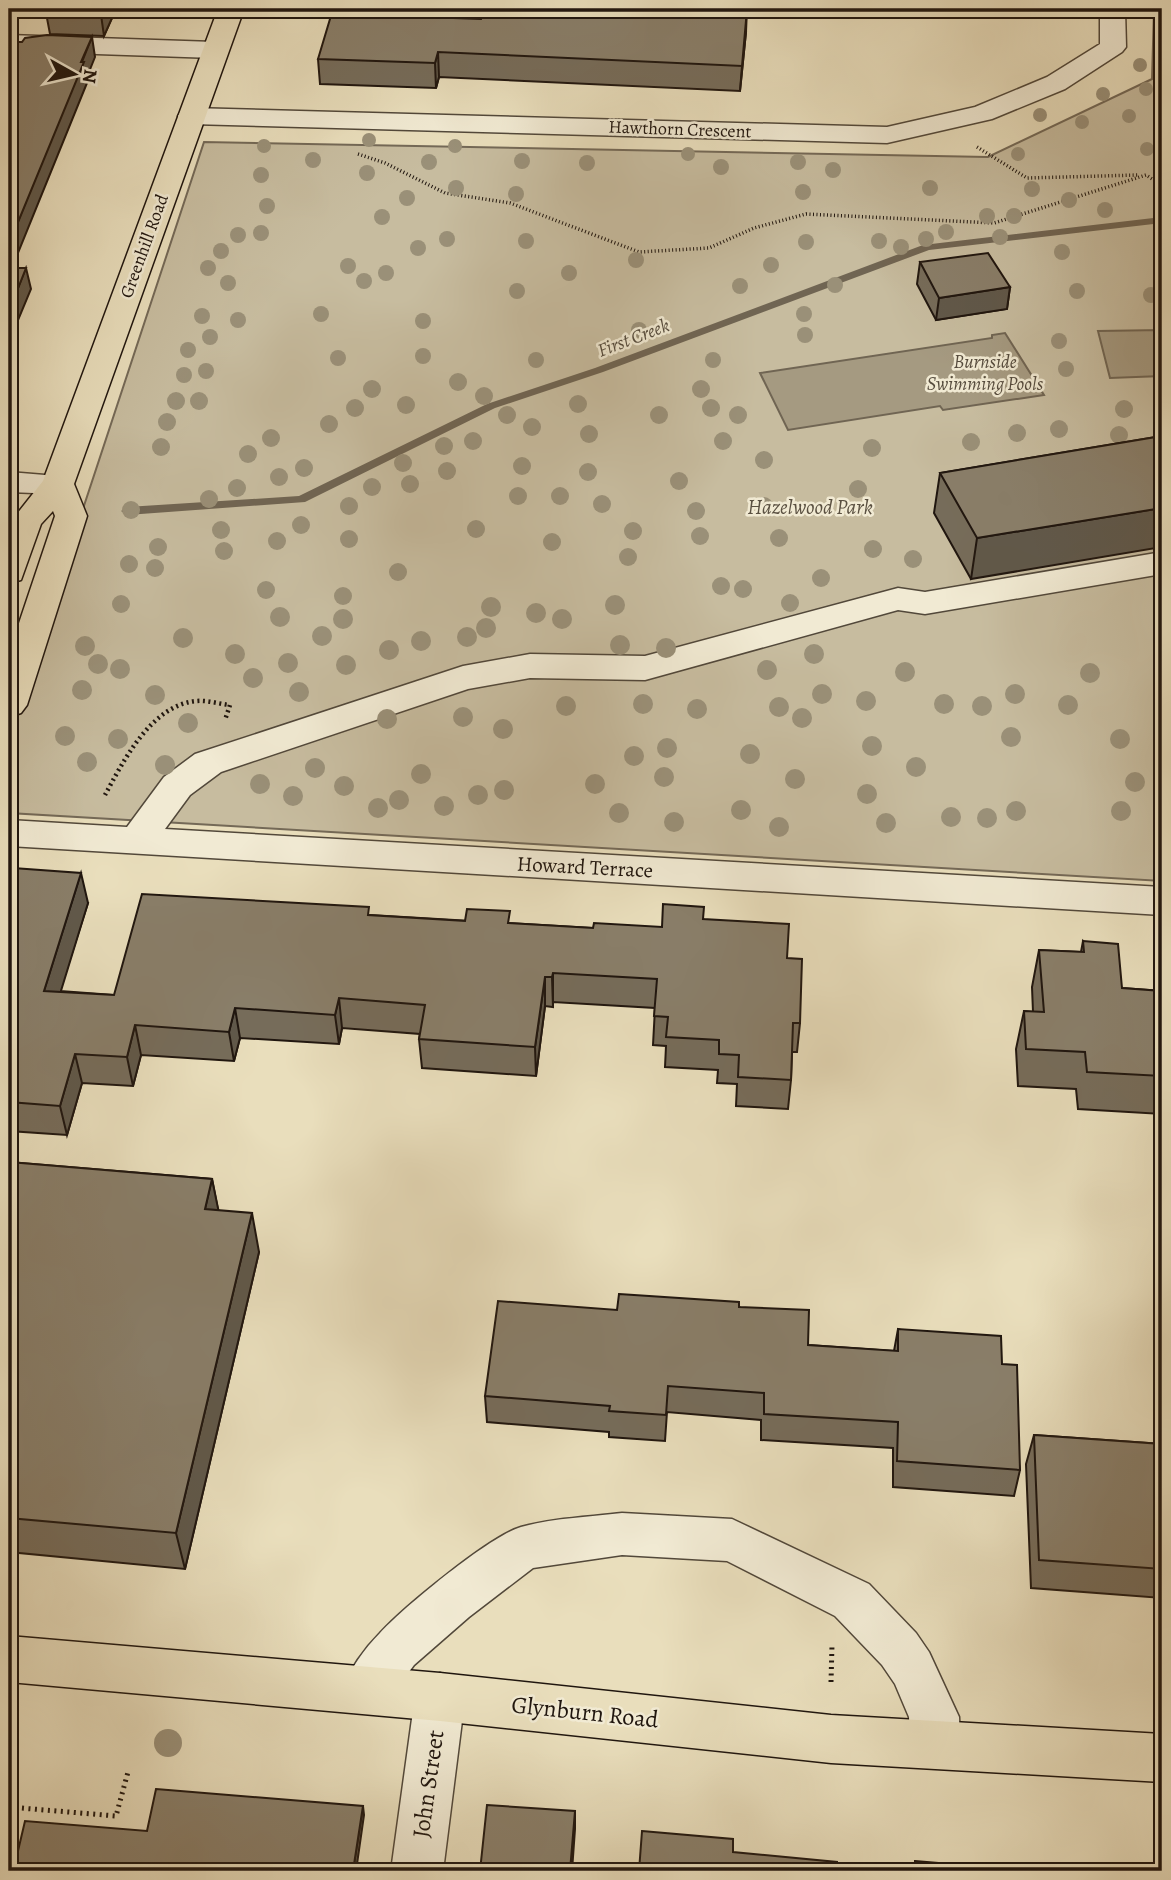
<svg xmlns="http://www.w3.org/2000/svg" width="1171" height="1880" font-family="Alegreya,serif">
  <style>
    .green { fill: #c7bc9f; stroke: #746957; stroke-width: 2 }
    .water { fill: #a59a81; stroke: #706553; stroke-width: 2 }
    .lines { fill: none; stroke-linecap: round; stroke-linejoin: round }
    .stream { fill: #706553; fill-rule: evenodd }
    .minor-casing { stroke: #52483a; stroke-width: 3 }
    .major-casing { stroke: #20160f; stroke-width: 3 }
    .path-far2 { stroke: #20160f; stroke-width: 3.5; stroke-dasharray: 1 2.5; stroke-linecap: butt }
    .path-far1 { stroke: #20160f; stroke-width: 4.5; stroke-dasharray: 2 3.5; stroke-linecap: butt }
    .path { stroke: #20160f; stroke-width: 5; stroke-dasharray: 2 4.5; stroke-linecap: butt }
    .minor { fill: #f1ead3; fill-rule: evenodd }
    .major { fill: #e9debc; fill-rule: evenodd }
    .tree { fill: #9a9078 }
    .wall { fill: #766c5a; stroke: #20160f; stroke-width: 2 }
    .shaded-wall { fill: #60584a; stroke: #20160f; stroke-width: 2 }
    .building { fill: #897e69; stroke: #20160f; stroke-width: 2 }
    .labels { text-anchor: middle; stroke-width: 5; stroke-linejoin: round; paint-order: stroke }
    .far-street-label { font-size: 18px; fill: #20160f; stroke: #f1ead3 }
    .far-water-label { font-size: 19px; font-style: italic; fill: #554b3d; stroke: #f1ead3 }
    .park-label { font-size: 21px; font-style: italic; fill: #5a5041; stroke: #f1ead3 }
    .street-label { font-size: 21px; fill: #20160f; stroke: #f1ead3 }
    .near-street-label { font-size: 24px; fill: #20160f; stroke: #f1ead3 }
  </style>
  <rect width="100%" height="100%" fill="#e9debc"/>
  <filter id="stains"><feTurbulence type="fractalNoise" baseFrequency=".00286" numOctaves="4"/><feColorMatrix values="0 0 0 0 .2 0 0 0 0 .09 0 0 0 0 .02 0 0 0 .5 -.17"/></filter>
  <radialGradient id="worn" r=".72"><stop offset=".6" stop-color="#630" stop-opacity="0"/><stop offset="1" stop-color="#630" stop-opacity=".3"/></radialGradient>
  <!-- green -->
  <path class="green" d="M 1154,9 L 1162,9 L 1162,881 L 9,813 L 9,733 L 204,142 L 988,157 L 1152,79 Z"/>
  <!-- water -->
  <path class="water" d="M 1162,330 L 1162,376 L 1110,378 L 1098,331 Z
    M 1005,333 L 1044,395 L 943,410 L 940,406 L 788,430 L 760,373 L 992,338 L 992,335 Z"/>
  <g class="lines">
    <!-- stream -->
    <path class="stream" d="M 1162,217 L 1162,223 L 929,250 L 603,372 L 495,408 L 305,502 L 127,515 L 121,511 L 127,507 L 299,496 L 487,404 L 595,368 L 923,245 Z"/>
    <!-- minor casing -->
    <g class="minor-casing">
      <path id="minor" d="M 1100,9 L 1125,9 L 1126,47 L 1122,52 L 1065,89 L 992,119 L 887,143 L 191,124 L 182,122 L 178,116 L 182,110 L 191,108 L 887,127 L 975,107 L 1047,77 L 1100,44 Z
        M 9,35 L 214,42 L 223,45 L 227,50 L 223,55 L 214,58 L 9,51 Z
        M 9,472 L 69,477 L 74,484 L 69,491 L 58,494 L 9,492 Z
        M 1162,552 L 1162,574 L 925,614 L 898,610 L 645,680 L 530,678 L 468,689 L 221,772 L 190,795 L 165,829 L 1162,887 L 1162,915 L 9,846 L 9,820 L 127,827 L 164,777 L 195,754 L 463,666 L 530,654 L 645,656 L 898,588 L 925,592 Z
        M 622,1513 L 732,1519 L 869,1584 L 916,1633 L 929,1652 L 959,1717 L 960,1743 L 953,1760 L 935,1767 L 917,1760 L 910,1743 L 909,1717 L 895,1684 L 882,1665 L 835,1616 L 727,1561 L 622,1555 L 533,1568 L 469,1617 L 414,1665 L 383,1707 L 366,1713 L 349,1707 L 341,1690 C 350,1670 364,1649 380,1633 C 404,1607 490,1536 521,1527 C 553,1518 589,1517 622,1513 Z
        M 440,1673 L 457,1680 L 465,1697 L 443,1871 L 391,1871 L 415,1697 L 423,1680 Z"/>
    </g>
    <!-- major casing -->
    <g class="major-casing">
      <path id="major" d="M 218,9 L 244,9 L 74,484 L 87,516 L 27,705 L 21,713 L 9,717 L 9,653 L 55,516 L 53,511 L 41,524 L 21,580 L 9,583 L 9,524 L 43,481 Z
        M 9,1636 L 440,1673 L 831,1715 L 1162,1734 L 1162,1782 L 831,1763 L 440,1721 L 9,1682 Z"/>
    </g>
    <!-- path-far2 -->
    <path class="path-far2" d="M 977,147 L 1027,178 L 1138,175
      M 358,154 L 385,163 L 445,193 L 510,203 L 639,252 L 709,248 L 754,228 L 806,214 L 994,223 L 1146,175 L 1162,185"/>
    <!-- path-far1 -->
    <path class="path-far1" d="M 105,795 C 124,760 152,704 197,701 C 208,700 219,704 230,705 L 225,720"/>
    <!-- path -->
    <path class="path" d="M 831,1682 L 832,1645
      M 9,1807 L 116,1816 L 128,1772"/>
    <!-- minor -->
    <use href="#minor" class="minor"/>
    <!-- major -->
    <use href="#major" class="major"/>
  </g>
  <!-- trees -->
  <g class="tree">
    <circle cx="1140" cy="65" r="7"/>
    <circle cx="1146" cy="89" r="7"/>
    <circle cx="1103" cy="94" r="7"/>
    <circle cx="1040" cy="115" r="7"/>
    <circle cx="1129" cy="116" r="7"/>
    <circle cx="1082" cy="122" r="7"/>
    <circle cx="369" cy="140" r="7"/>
    <circle cx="264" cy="146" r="7"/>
    <circle cx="455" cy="146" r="7"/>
    <circle cx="1147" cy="149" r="7"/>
    <circle cx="688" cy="154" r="7"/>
    <circle cx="1018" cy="154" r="7"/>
    <circle cx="313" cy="160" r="8"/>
    <circle cx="522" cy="161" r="8"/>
    <circle cx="429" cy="162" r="8"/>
    <circle cx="798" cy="162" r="8"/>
    <circle cx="587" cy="163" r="8"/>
    <circle cx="721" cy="167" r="8"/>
    <circle cx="833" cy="170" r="8"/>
    <circle cx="367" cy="173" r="8"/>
    <circle cx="261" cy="175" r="8"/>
    <circle cx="456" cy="188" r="8"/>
    <circle cx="930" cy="188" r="8"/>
    <circle cx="1032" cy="189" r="8"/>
    <circle cx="803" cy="192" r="8"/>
    <circle cx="516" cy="194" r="8"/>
    <circle cx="407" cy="198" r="8"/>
    <circle cx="1069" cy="200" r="8"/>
    <circle cx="267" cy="206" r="8"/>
    <circle cx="1105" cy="210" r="8"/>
    <circle cx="987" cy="216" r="8"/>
    <circle cx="1014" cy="216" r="8"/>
    <circle cx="382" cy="217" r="8"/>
    <circle cx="946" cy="232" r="8"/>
    <circle cx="261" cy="233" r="8"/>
    <circle cx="238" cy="235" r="8"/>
    <circle cx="1000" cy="237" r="8"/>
    <circle cx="447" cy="239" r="8"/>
    <circle cx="926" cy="239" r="8"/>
    <circle cx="526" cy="241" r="8"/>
    <circle cx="879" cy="241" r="8"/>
    <circle cx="806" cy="242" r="8"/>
    <circle cx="901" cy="247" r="8"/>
    <circle cx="418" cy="248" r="8"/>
    <circle cx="221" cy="251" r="8"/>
    <circle cx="1062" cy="252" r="8"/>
    <circle cx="636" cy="260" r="8"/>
    <circle cx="771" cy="265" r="8"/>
    <circle cx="348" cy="266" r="8"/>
    <circle cx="208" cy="268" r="8"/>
    <circle cx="386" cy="273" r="8"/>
    <circle cx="569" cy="273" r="8"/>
    <circle cx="364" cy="281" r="8"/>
    <circle cx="228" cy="283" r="8"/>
    <circle cx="835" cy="285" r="8"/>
    <circle cx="740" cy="286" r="8"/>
    <circle cx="517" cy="291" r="8"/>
    <circle cx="1077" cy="291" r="8"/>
    <circle cx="1151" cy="295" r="8"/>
    <circle cx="321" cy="314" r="8"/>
    <circle cx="804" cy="314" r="8"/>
    <circle cx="202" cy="316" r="8"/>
    <circle cx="238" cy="320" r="8"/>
    <circle cx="423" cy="321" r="8"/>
    <circle cx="639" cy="330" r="8"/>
    <circle cx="805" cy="335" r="8"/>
    <circle cx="210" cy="337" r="8"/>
    <circle cx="1059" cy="341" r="8"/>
    <circle cx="188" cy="350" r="8"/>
    <circle cx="423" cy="356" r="8"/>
    <circle cx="338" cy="358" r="8"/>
    <circle cx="536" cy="360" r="8"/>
    <circle cx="713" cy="360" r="8"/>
    <circle cx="1066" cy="369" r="8"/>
    <circle cx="206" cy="371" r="8"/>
    <circle cx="184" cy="375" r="8"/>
    <circle cx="458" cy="382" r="9"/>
    <circle cx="372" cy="389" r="9"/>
    <circle cx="701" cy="389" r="9"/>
    <circle cx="484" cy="396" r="9"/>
    <circle cx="176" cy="401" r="9"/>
    <circle cx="199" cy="401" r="9"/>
    <circle cx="578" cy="404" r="9"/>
    <circle cx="406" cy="405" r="9"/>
    <circle cx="355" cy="408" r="9"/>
    <circle cx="711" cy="408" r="9"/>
    <circle cx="1124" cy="409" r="9"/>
    <circle cx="507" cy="415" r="9"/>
    <circle cx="659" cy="415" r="9"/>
    <circle cx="738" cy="415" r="9"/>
    <circle cx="167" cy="422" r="9"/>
    <circle cx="329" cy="424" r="9"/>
    <circle cx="532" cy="427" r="9"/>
    <circle cx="1059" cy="429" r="9"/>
    <circle cx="1017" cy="433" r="9"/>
    <circle cx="589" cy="434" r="9"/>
    <circle cx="1119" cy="435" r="9"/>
    <circle cx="271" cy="438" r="9"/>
    <circle cx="473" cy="441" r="9"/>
    <circle cx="723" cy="441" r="9"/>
    <circle cx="971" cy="442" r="9"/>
    <circle cx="444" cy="446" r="9"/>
    <circle cx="161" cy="447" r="9"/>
    <circle cx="872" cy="448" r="9"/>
    <circle cx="248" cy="454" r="9"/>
    <circle cx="764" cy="460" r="9"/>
    <circle cx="403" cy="463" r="9"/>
    <circle cx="522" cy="466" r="9"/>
    <circle cx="304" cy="468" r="9"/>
    <circle cx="447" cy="471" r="9"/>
    <circle cx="588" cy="472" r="9"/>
    <circle cx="279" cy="477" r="9"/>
    <circle cx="679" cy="481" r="9"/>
    <circle cx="410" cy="484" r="9"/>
    <circle cx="372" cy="487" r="9"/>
    <circle cx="237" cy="488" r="9"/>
    <circle cx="858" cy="489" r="9"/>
    <circle cx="518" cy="496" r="9"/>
    <circle cx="560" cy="496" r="9"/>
    <circle cx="209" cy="499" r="9"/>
    <circle cx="602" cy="504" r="9"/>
    <circle cx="349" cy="506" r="9"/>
    <circle cx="764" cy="506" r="9"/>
    <circle cx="131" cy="510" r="9"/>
    <circle cx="696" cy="511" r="9"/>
    <circle cx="301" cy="525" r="9"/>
    <circle cx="476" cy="529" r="9"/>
    <circle cx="221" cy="530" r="9"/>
    <circle cx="633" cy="531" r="9"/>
    <circle cx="700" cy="536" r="9"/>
    <circle cx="779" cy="538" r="9"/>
    <circle cx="349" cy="539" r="9"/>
    <circle cx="277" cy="541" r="9"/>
    <circle cx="552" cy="542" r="9"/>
    <circle cx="158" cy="547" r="9"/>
    <circle cx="873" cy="549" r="9"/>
    <circle cx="224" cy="551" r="9"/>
    <circle cx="628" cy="557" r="9"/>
    <circle cx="913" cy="559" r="9"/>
    <circle cx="129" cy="564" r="9"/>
    <circle cx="155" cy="568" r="9"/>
    <circle cx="398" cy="572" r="9"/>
    <circle cx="821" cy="578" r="9"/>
    <circle cx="721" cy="586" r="9"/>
    <circle cx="743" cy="589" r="9"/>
    <circle cx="266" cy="590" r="9"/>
    <circle cx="343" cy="596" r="9"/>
    <circle cx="790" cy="603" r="9"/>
    <circle cx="121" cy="604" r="9"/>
    <circle cx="615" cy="605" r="10"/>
    <circle cx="491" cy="607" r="10"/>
    <circle cx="536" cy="613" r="10"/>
    <circle cx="280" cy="617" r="10"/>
    <circle cx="343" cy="619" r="10"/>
    <circle cx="562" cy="619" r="10"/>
    <circle cx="486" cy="628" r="10"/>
    <circle cx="322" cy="636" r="10"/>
    <circle cx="467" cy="637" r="10"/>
    <circle cx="183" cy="638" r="10"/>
    <circle cx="421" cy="641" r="10"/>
    <circle cx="620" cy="645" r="10"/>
    <circle cx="85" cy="646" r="10"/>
    <circle cx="666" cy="648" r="10"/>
    <circle cx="389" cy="650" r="10"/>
    <circle cx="235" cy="654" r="10"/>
    <circle cx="814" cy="654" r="10"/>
    <circle cx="288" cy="663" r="10"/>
    <circle cx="98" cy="664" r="10"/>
    <circle cx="346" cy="665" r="10"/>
    <circle cx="120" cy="669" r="10"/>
    <circle cx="767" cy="670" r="10"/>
    <circle cx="905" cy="672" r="10"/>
    <circle cx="1090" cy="673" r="10"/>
    <circle cx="253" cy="678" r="10"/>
    <circle cx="82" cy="690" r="10"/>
    <circle cx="299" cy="692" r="10"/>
    <circle cx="822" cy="694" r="10"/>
    <circle cx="1015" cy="694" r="10"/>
    <circle cx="155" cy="695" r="10"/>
    <circle cx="866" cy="701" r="10"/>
    <circle cx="643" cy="704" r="10"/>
    <circle cx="944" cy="704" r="10"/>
    <circle cx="1068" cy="705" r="10"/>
    <circle cx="566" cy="706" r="10"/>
    <circle cx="982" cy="706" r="10"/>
    <circle cx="779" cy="707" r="10"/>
    <circle cx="697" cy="709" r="10"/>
    <circle cx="463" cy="717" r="10"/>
    <circle cx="802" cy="718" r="10"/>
    <circle cx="387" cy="719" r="10"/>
    <circle cx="188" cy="723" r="10"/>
    <circle cx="503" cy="729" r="10"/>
    <circle cx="65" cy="736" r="10"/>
    <circle cx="1011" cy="737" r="10"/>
    <circle cx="118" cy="739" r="10"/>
    <circle cx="1120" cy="739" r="10"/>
    <circle cx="872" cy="746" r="10"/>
    <circle cx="667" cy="748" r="10"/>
    <circle cx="750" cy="754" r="10"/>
    <circle cx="634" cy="756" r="10"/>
    <circle cx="87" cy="762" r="10"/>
    <circle cx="165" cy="765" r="10"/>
    <circle cx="916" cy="767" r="10"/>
    <circle cx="315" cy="768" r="10"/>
    <circle cx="421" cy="774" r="10"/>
    <circle cx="664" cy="777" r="10"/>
    <circle cx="795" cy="779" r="10"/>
    <circle cx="1135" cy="782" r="10"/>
    <circle cx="260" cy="784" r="10"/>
    <circle cx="595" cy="784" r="10"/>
    <circle cx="344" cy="786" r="10"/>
    <circle cx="504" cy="790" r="10"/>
    <circle cx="867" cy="794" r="10"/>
    <circle cx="478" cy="795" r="10"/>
    <circle cx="293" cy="796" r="10"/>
    <circle cx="399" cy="800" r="10"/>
    <circle cx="444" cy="806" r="10"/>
    <circle cx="378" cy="808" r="10"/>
    <circle cx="741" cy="810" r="10"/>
    <circle cx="1016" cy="811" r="10"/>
    <circle cx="1121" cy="811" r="10"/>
    <circle cx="619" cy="813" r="10"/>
    <circle cx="951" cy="817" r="10"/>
    <circle cx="987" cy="818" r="10"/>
    <circle cx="674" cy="822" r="10"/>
    <circle cx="886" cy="823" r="10"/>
    <circle cx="779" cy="827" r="10"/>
    <circle cx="168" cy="1743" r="14"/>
  </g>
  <!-- wall -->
  <path class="wall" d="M 116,9 L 104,36 L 50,34 L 46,13 Z
    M 927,9 L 1059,9 L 1058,17 L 928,11 Z
    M 406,17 L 746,32 L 740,91 L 439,77 L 436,88 L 320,84 L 318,59 Z
    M 920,262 L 1010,287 L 1007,309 L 936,320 L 917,284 Z
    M 1162,436 L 971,579 L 934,513 L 940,473 Z
    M 9,882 L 88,903 L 60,991 L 114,995 L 370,915 L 593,928 L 662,927 L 703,919 L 787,958 L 800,1023 L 797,1052 L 792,1052 L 791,1080 L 788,1109 L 736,1106 L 737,1084 L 717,1083 L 718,1070 L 665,1067 L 666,1046 L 653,1045 L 655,1008 L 553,1002 L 553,1007 L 545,1006 L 536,1076 L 422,1068 L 419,1039 L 420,1034 L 342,1028 L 339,1044 L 240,1038 L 234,1061 L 141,1055 L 133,1086 L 82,1083 L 67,1135 L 9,1131 Z
    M 1083,941 L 1122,988 L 1162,991 L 1162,1114 L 1078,1109 L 1076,1089 L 1018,1086 L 1016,1049 L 1024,1011 L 1033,1012 L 1032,987 L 1039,950 L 1081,952 Z
    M 9,1162 L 212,1179 L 218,1210 L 259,1252 L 185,1569 L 9,1552 Z
    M 739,1307 L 808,1345 L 894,1351 L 898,1329 L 1002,1364 L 1020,1470 L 1014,1496 L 893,1487 L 893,1448 L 761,1440 L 761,1420 L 667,1412 L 665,1441 L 609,1437 L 609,1432 L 487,1422 L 485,1396 L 617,1310 Z
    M 1034,1435 L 1162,1444 L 1162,1598 L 1031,1588 L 1026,1464 Z"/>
  <!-- shaded-wall -->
  <path class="shaded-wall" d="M 104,9 L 116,9 L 104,36 L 101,15 Z
    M 399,9 L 408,9 L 399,41 L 397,16 Z
    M 747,9 L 746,32 L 740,91 L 742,66 Z
    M 92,37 L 95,57 L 87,77 L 87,83 L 9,275 L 9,244 Z
    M 438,52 L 439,77 L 436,88 L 435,63 Z
    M 26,268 L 31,289 L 11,337 L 9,325 L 9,311 Z
    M 1010,287 L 1007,309 L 936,320 L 939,298 Z
    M 1162,508 L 1162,547 L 971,579 L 977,538 Z
    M 81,873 L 88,903 L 52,1020 L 44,991 Z
    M 553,973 L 553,1007 L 552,977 Z
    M 545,977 L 545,1006 L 536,1076 L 535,1047 Z
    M 339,998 L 342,1028 L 339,1044 L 335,1015 Z
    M 235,1008 L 240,1038 L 234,1061 L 229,1032 Z
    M 135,1025 L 141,1055 L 133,1086 L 127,1057 Z
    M 75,1054 L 82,1083 L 67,1135 L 60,1106 Z
    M 212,1179 L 220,1218 L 205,1209 Z
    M 252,1213 L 259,1252 L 185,1569 L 176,1533 Z
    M 363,1806 L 364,1815 L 356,1871 L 353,1871 Z
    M 575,1811 L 575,1829 L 572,1871 L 570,1871 Z"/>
  <!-- building -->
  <path class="building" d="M 46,9 L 104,9 L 101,15 L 46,13 Z
    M 333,9 L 399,9 L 397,16 L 481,19 L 482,13 L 583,17 L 585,9 L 747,9 L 742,66 L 438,52 L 435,63 L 318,59 Z
    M 47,35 L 92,37 L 81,62 L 84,62 L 9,244 L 9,42 L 22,42 L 25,38 Z
    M 988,253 L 1010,287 L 939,298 L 920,262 Z
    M 9,268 L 26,268 L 9,311 Z
    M 1162,436 L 1162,508 L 977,538 L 940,473 Z
    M 13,868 L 81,873 L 44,991 L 114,995 L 142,894 L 369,907 L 368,915 L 465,921 L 467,909 L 510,911 L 508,923 L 593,928 L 594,923 L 662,927 L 663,904 L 704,907 L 703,919 L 789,924 L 787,958 L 802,959 L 800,1023 L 793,1023 L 791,1080 L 738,1077 L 739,1055 L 719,1054 L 719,1040 L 666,1037 L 668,1017 L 654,1016 L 657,979 L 553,973 L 552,977 L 545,977 L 535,1047 L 419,1039 L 425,1005 L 339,998 L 335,1015 L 235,1008 L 229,1032 L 135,1025 L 127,1057 L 75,1054 L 60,1106 L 9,1102 L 9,882 Z
    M 1083,941 L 1118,944 L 1122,988 L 1162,991 L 1162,1076 L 1087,1072 L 1085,1052 L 1026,1049 L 1024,1011 L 1044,1012 L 1039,950 L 1084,952 Z
    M 9,1162 L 212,1179 L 205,1209 L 252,1213 L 176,1533 L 9,1518 Z
    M 619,1294 L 739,1302 L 739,1307 L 809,1310 L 808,1345 L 898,1351 L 898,1329 L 1001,1336 L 1002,1364 L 1017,1365 L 1020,1470 L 897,1461 L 898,1422 L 764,1414 L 764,1393 L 668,1386 L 666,1415 L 609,1411 L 610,1406 L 485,1396 L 498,1301 L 617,1310 Z
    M 1034,1435 L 1162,1444 L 1162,1569 L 1039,1560 Z
    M 156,1789 L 363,1806 L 353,1871 L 9,1871 L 9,1850 L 18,1851 L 25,1821 L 147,1831 Z
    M 487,1805 L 575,1811 L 570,1871 L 480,1871 Z
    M 642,1831 L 733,1839 L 733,1852 L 837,1862 L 837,1871 L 639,1871 Z
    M 915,1861 L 1032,1871 L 915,1871 Z"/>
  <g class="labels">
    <!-- far-street labels -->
    <g class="far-street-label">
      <text transform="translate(680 129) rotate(2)" y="6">Hawthorn Crescent</text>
      <text transform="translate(144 246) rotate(-70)" y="6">Greenhill Road</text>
    </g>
    <!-- far-water labels -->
    <g class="far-water-label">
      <text transform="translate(633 337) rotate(-21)" y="7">First Creek</text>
      <text x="985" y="368">Burnside<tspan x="985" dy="22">Swimming Pools</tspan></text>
    </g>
    <!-- park labels -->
    <g class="park-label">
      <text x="810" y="514">Hazelwood Park</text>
    </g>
    <!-- street labels -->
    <g class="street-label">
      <text transform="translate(585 867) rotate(3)" y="7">Howard Terrace</text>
    </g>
    <!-- near-street labels -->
    <g class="near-street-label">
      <text transform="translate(585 1712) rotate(6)" y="8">Glynburn Road</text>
      <text transform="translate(428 1784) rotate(-82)" y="8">John Street</text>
    </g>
  </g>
  <!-- margin -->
  <rect width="1171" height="1880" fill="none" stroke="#e9debc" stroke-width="35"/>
  <rect x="10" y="10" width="1150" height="1859" fill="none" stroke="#20160f" stroke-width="3.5"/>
  <rect x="18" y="18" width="1136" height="1845" fill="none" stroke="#20160f" stroke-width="2"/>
  <!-- north arrow -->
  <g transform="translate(74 74) rotate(98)" stroke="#f1ead3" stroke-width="5" paint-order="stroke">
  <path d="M0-5L12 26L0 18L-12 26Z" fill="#20160f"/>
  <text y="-10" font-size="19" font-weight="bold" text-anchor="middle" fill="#20160f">N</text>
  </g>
  <rect width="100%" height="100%" filter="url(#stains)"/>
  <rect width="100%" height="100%" fill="url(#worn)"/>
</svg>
